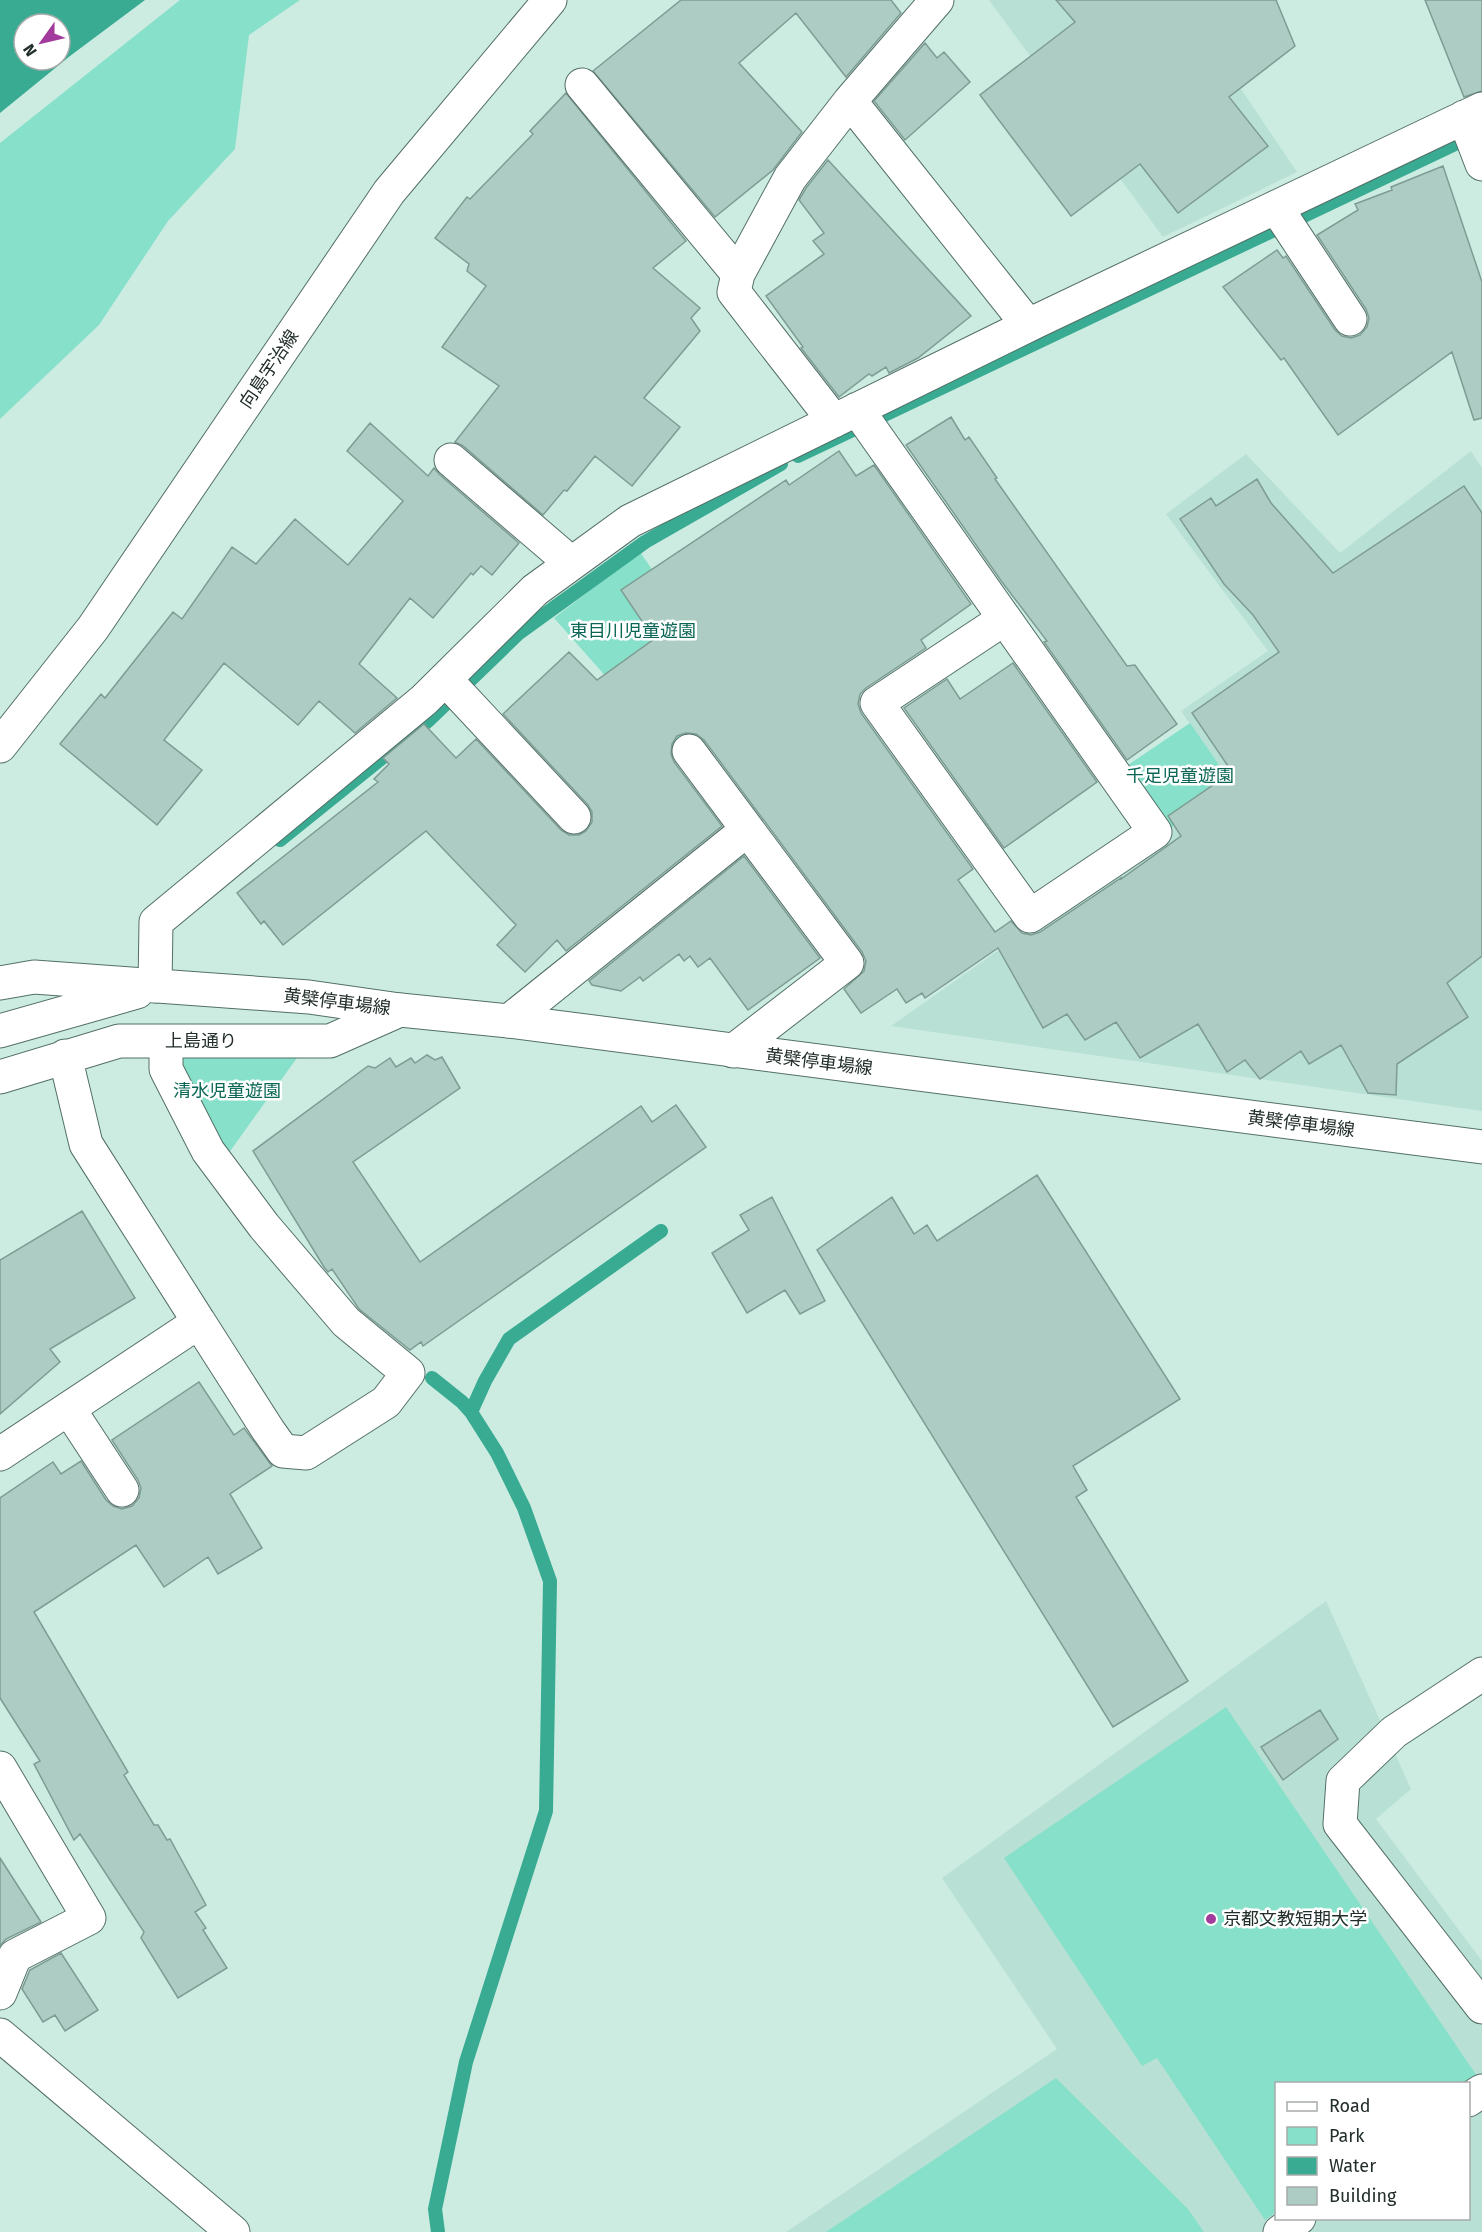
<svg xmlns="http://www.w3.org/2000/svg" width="1482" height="2232" font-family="'Fira Sans','Noto Sans JP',sans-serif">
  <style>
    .built { fill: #b8e0d4; fill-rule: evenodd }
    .green { fill: #87e0c9 }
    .water { fill: #38ab92; fill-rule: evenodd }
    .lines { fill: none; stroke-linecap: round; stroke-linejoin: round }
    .stream { stroke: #38ab92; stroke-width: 14 }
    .building { fill: #adccc3; stroke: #7e9c93; stroke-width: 1.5 }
    .minor-casing { stroke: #536f67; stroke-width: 35 }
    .major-casing { stroke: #536f67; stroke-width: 35 }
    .minor { stroke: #fff; stroke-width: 33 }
    .major { stroke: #fff; stroke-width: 33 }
    .poi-dot { fill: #a33b9d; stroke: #fff; stroke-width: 2 }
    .labels { text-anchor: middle; stroke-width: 5; stroke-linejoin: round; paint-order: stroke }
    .street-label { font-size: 18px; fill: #222e2b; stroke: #fff }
    .park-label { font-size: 18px; fill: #096654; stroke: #fff }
    .poi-label { font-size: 18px; fill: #222e2b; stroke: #fff; text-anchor: start }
  </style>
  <rect width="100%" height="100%" fill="#ccece2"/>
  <!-- built -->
  <path class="built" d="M 989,0 L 1181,0 L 1297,172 L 1163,237 Z
    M 1471,451 L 1482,468 L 1482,1111 L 891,1026 L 1233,785 L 1181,711 L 1268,651 L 1166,514 L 1246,454 L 1340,553 Z
    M 1326,1601 L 1411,1789 L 1376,1819 L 1482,1961 L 1482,2232 L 786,2232 L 1057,2049 L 942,1878 ZM 1276,2084 L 1468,2084 L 1468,2218 L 1276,2218 Z"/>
  <!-- green -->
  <path class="green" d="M 180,0 L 300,0 L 249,35 L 235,149 L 168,221 L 99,325 L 0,419 L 0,143 Z
    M 640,552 L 749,711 L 680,760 L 554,618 Z
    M 1190,723 L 1233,785 L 1171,828 L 1128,765 Z
    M 178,1053 L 299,1055 L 223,1161 Z
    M 1226,1707 L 1479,2079 L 1468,2084 L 1276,2084 L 1276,2212 L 1265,2220 L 1157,2058 L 1142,2066 L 1004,1858 Z
    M 1056,2078 L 1188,2209 L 1204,2232 L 826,2232 Z"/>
  <!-- water -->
  <path class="water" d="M 0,0 L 145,0 L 70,56 L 0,113 ZM 24,24 L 60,24 L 60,60 L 24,60 Z"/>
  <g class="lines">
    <!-- stream -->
    <path class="stream" d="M 798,456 L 1472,136
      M 280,840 L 429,720 L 519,633 L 645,542 L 781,464
      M 432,1378 L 462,1402 L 471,1412
      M 438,2232 L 435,2209 L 466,2062 L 546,1811 L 550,1581 L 524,1508 L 497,1453 L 471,1412 L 485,1381 L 509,1339 L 661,1231"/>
  </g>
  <!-- building -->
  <path class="building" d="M 681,0 L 891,0 L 901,13 L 846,77 L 796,13 L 739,63 L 802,132 L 773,170 L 715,217 L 593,71 Z
    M 1056,0 L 1276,0 L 1295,46 L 1229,97 L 1268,146 L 1178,213 L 1140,164 L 1071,216 L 980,95 L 1075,22 Z
    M 1425,0 L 1482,0 L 1482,91 L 1464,97 Z
    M 925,43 L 937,58 L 944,52 L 970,82 L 905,140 L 874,101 Z
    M 566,93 L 686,241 L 653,268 L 700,308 L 691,318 L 700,331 L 644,398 L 680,427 L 632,486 L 595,456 L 567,491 L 564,490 L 543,515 L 463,446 L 455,442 L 499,386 L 442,347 L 486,286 L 467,271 L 469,264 L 435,238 L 467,197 L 470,199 L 533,134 L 530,131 Z
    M 828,160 L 971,316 L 918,358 L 889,373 L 886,367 L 872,376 L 869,374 L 839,397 L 801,348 L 803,347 L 766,296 L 824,254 L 813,241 L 824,233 L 799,200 L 806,188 Z
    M 1443,166 L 1482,282 L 1482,418 L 1474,420 L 1452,352 L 1338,435 L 1284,358 L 1281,360 L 1223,287 L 1277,250 L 1283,258 L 1286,256 L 1335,330 L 1342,336 L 1351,338 L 1360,335 L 1367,327 L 1369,318 L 1366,309 L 1317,235 L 1358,210 L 1355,204 L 1392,190 L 1391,187 Z
    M 951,417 L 965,440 L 969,437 L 997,478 L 995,479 L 1127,666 L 1135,665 L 1177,724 L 1127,760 L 1044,642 L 1047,641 L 1002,582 L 906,445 Z
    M 370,423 L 428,476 L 434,468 L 439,474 L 519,543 L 492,575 L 481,566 L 473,575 L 471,573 L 433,618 L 410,598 L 359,664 L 397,698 L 355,733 L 319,701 L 298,725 L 224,663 L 164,740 L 202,770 L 157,825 L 60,744 L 101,694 L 105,698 L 173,612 L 182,619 L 232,547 L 256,564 L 295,519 L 348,565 L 403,501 L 347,451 Z
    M 839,451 L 856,476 L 874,465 L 971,604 L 921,640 L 926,648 L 866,688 L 860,694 L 858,704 L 861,713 L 973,869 L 958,880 L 995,932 L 1011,921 L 1022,933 L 1031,935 L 1040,932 L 1121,878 L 1121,879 L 1181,836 L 1168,816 L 1232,772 L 1192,713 L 1279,652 L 1253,615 L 1224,584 L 1180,519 L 1211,498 L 1216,506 L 1257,479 L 1271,503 L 1333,573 L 1464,486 L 1482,513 L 1482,956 L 1447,983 L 1468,1017 L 1397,1064 L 1396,1095 L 1368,1093 L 1341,1045 L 1309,1064 L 1301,1051 L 1260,1079 L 1245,1060 L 1227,1072 L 1198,1024 L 1140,1058 L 1116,1022 L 1085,1040 L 1067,1014 L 1043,1028 L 998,948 L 925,998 L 922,993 L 906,1003 L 897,989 L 861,1013 L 844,989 L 864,971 L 866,961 L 862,952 L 704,740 L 696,734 L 686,733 L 677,736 L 672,744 L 671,754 L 674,762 L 722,826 L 566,951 L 557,940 L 525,972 L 497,945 L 516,925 L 426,831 L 283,945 L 264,921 L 261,924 L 237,893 L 378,782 L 374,779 L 389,764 L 383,758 L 424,724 L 456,758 L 476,739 L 561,830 L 569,835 L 579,835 L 586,831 L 592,822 L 592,812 L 588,805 L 503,714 L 569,652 L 597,680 L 654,639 L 621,590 L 786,480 L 789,485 Z
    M 1013,663 L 1097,782 L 1004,848 L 904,708 L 947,679 L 960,699 Z
    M 744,856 L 820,958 L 748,1010 L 710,958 L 698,967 L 690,956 L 684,961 L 679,954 L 643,981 L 640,977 L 621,991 L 592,985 L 589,981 Z
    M 427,1055 L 435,1060 L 442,1057 L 460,1088 L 353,1162 L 420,1262 L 641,1106 L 652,1122 L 676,1105 L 706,1147 L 423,1346 L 421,1342 L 410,1350 L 359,1309 L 332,1269 L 328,1272 L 324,1267 L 253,1151 L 368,1066 L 375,1068 L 390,1058 L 396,1067 L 411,1058 L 415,1063 Z
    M 1037,1175 L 1180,1399 L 1073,1466 L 1087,1490 L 1076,1497 L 1188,1681 L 1113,1727 L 817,1250 L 892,1197 L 914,1234 L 927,1225 L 937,1241 Z
    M 772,1197 L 825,1301 L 800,1314 L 785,1290 L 747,1313 L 712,1253 L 749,1230 L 740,1215 Z
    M 82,1211 L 135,1298 L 50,1349 L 60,1362 L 0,1414 L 0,1260 Z
    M 199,1382 L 234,1435 L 244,1428 L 272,1466 L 230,1494 L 262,1548 L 218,1574 L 208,1557 L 164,1587 L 136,1545 L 34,1612 L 128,1772 L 124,1775 L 154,1825 L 158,1825 L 167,1840 L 170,1839 L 206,1905 L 195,1912 L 206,1928 L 203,1930 L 227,1968 L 178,1998 L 141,1938 L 144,1932 L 80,1834 L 74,1840 L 34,1764 L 40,1761 L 0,1698 L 0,1498 L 53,1462 L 61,1474 L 81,1461 L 106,1500 L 113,1506 L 122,1509 L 132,1506 L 139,1498 L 141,1488 L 138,1480 L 112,1440 Z
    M 1320,1710 L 1338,1739 L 1283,1780 L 1261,1747 Z
    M 0,1858 L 41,1922 L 6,1939 L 0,1946 Z
    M 61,1953 L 98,2010 L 65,2031 L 55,2015 L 43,2022 L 22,1989 L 30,1970 Z"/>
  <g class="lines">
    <!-- minor casing -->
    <g class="minor-casing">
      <path id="minor" d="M 582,85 L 738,274
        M 850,101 L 1028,325
        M 1464,117 L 1482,164
        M 1276,207 L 1350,319
        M 857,409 L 1155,832 L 1030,916 L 877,703 L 1004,619
        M 834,421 L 734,292 L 738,274 L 790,178 L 850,101 L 937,0
        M 451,460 L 571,563
        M 445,679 L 574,817
        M 689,751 L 847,963 L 733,1051
        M 155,986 L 156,922 L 424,700 L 535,590 L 630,521 L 1035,322 L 1482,109
        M 509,1021 L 747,830
        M 166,1041 L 166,1069 L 208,1151 L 264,1226 L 346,1322 L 408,1373 L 386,1402 L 306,1453 L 283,1451 L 268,1430 L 199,1322
        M 0,1077 L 119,1041 L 330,1041 L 400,1010
        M 69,1409 L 122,1490
        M 0,1454 L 199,1322 L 86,1144 L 65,1056
        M 1482,1674 L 1394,1732 L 1343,1781 L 1340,1824 L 1482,2007
        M 0,1768 L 89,1918 L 15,1956 L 0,1993
        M 0,2035 L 233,2232
        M 1468,2100 L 1482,2091
        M 1280,2232 L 1299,2218"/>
    </g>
    <!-- major casing -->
    <g class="major-casing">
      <path id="major" d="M 0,746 L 93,628 L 389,192 L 550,0
        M 0,983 L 34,977 L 309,997 L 400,1010 L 509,1021 L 1482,1147
        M 0,1031 L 137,992"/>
    </g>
    <!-- minor -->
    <use href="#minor" class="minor"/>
    <!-- major -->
    <use href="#major" class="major"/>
  </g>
  <!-- markers -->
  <circle class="poi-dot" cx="1211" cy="1919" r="6"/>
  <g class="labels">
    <!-- street labels -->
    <g class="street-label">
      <text transform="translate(269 369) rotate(-56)" y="6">向島宇治線</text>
      <text transform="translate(337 1002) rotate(7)" y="6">黄檗停車場線</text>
      <text x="201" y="1047">上島通り</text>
      <text transform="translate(819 1062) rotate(7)" y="6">黄檗停車場線</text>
      <text transform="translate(1301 1124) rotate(7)" y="6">黄檗停車場線</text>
    </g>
    <!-- park labels -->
    <g class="park-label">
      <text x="633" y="637">東目川児童遊園</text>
      <text x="1180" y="782">千足児童遊園</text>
      <text x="227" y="1097">清水児童遊園</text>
    </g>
    <!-- poi labels -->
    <g class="poi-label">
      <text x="1223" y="1925">京都文教短期大学</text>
    </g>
  </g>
  <!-- legend -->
  <rect x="1275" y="2082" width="195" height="138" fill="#ffffff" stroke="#a7abaa" stroke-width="1.5"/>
  <rect x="1287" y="2102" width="30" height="9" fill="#ffffff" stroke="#a7abaa" stroke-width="1.5"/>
  <text x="1329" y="2112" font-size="18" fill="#222e2b">Road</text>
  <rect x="1287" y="2127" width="30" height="18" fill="#87e0c9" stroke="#a7abaa" stroke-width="1.5"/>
  <text x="1329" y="2142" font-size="18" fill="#222e2b">Park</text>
  <rect x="1287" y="2157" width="30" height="18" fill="#38ab92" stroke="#a7abaa" stroke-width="1.5"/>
  <text x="1329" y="2172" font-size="18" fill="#222e2b">Water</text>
  <rect x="1287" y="2187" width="30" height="18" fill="#adccc3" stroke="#a7abaa" stroke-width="1.5"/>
  <text x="1329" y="2202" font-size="18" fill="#222e2b">Building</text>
  <!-- north arrow -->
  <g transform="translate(42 42) rotate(236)"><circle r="28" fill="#ffffff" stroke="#a7abaa" stroke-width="1.5"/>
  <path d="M0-4.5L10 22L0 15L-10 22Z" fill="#a33b9d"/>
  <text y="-9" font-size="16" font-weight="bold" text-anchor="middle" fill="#222e2b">N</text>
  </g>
</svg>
